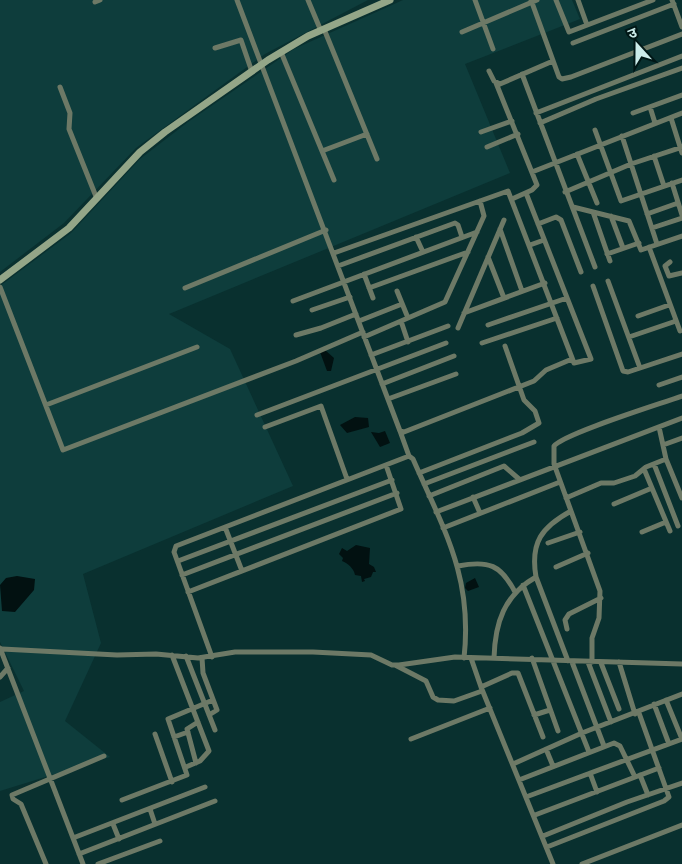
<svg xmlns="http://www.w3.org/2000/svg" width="682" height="864" font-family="'Source Sans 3','Noto Sans Devanagari',sans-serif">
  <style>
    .built { fill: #0e3d3c }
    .water { fill: #021111 }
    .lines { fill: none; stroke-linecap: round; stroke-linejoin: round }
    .street { stroke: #6d7966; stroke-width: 5 }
    .secondary { stroke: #94a688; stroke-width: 7 }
  </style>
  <rect width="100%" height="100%" fill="#09302f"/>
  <!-- built -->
  <path class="built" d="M 0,0 L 368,0 L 265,54 L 136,148 L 64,223 L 0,272 Z
    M 403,0 L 572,0 L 580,19 L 465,64 L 510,173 L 169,314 L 230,349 L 293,486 L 83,574 L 101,643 L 65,721 L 110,757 L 0,791 L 0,702 L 24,691 L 0,642 L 0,286 L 71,233 L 140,159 L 188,122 L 294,49 Z"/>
  <!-- water -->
  <path class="water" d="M 325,350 L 334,358 L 331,371 L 327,371 L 320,352 Z
    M 355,417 L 368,418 L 369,427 L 347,433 L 340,425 Z
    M 385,431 L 390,443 L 380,447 L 371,432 L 379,433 Z
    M 356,545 L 370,548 L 369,564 L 374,567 L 376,572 L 373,572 L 371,577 L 364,579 L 365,581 L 362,582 L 361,576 L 355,575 C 354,569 348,563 342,561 L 343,558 L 339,554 L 342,548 L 347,551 Z
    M 17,576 L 35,579 L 34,590 L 15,612 L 2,611 L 0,585 L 6,578 Z
    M 475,578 L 479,587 L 468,591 L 465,588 L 466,583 Z"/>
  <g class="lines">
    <!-- street -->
    <path class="street" d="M 237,0 L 400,431 L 404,432 L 534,381 L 546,370 L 572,359
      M 308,0 L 321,31
      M 475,0 L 493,49
      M 531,0 L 559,77 L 562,79 L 571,77 L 682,34
      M 556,0 L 569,32 L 653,0
      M 578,0 L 587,25
      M 672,0 L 682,27
      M 95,2 L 100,0
      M 324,29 L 377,159
      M 462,32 L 537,0
      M 573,43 L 674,4
      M 215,48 L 241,40 L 252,72
      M 281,52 L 334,180
      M 489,71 L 494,81 L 500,84 L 553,61
      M 522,74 L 595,267
      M 496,83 L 537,185 L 532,190 L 512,199
      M 60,87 L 70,113 L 69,129 L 97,199
      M 650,107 L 655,123
      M 536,113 L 682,56
      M 633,113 L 682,95
      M 671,118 L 682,153
      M 540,123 L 596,99 L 682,68
      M 595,130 L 621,201 L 682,180
      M 481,132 L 512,121
      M 622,136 L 657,244
      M 487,147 L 518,134
      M 322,151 L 367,134
      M 577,154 L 597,203
      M 654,156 L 664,186
      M 532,172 L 682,113
      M 672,183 L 682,215
      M 565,192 L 631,164 L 682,147
      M 573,207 L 629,221 L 641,250 L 682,236
      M 593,212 L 610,261
      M 647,214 L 678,203
      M 611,216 L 623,248
      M 538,224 L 556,217 L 561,220 L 581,272
      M 652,228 L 682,218
      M 500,229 L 522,291
      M 416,237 L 423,252
      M 530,245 L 544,240
      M 649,247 L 680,331
      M 334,253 L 508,191 L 574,363 L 591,359 L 526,193
      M 607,254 L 639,243
      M 488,257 L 504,298
      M 670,262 L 665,266 L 669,276 L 682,273
      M 338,266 L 455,223 L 458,225 L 462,237
      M 364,274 L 373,298
      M 608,281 L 640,368
      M 593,286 L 623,371 L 628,372 L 682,354
      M 0,287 L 63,450 L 296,361 L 363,332
      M 185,288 L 326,230
      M 369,288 L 468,252
      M 397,291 L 408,318
      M 293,301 L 477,232
      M 312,310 L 350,297
      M 464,313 L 545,283
      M 638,316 L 669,305
      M 359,321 L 402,304
      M 401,321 L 408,342
      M 488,325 L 567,298
      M 458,328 L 504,220
      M 296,335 L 321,328 L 356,314
      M 364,337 L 445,302 L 484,216 L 480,201
      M 629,337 L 676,321
      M 482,343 L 557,318
      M 371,355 L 448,326
      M 382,384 L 454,356
      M 659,385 L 682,377
      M 388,399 L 456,374
      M 46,405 L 197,347
      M 257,415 L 446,343
      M 265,427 L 321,406 L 347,479
      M 659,427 L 666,459 L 682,498
      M 400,431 L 409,456
      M 663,445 L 682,438
      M 654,464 L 678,526
      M 644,469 L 670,531
      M 419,473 L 522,433 L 539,423 L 535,411 L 524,400 L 505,346
      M 424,484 L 534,442
      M 429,496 L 504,466 L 519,479
      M 473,497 L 480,513
      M 566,498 L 601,483 L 614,483 L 635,476 L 646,467 L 666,459
      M 614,504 L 652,488
      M 436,512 L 682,418
      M 225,527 L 242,571
      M 443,528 L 560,482
      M 642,532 L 666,522
      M 548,543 L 580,532
      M 178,561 L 392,480
      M 458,566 C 489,560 501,565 515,592
      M 556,567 L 588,553
      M 182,575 L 397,493
      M 523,585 L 589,752
      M 188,592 L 401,509 L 386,465
      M 567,629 L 565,620 L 569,614 L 601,598
      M 0,648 L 83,864
      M 2,649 L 117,655 L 156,654 L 198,658 L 235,652 L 313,652 L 371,655 L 392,665 L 399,665 L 455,657 L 682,664
      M 172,655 L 209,751 L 200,761 L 186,767
      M 186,656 L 215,730
      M 212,657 L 174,552 L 176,546 L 409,456 L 413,459 C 444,530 473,577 464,658
      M 202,658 L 203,673 L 217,710 L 209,715
      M 471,658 L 481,687 L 553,864
      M 494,658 C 495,623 504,595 536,577
      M 532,658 L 558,731
      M 568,661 L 536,577 C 530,542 542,527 571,511
      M 572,662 L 604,746
      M 588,662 L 611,722
      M 592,662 L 592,638 L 599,618 L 600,591 L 554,464 L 554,446 C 565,433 660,404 682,396
      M 619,662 L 635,714
      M 601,663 L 619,709
      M 395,665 L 426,681 L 433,697 L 438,700 L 454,701 L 482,691
      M 0,677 L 8,668
      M 481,687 L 512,673 L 518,673 L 543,737
      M 666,700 L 682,739
      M 654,704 L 669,744
      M 534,715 L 550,710
      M 155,734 L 172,782
      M 174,737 L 188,732
      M 411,739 L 490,708
      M 546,749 L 553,766
      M 196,763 L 187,729 L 198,722
      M 513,764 L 582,733 L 682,694
      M 590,773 L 597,792
      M 640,775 L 648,795
      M 519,780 L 614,743 L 620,746 L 635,777
      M 526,797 L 682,739
      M 122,800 L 187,775 L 168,719 L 213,700
      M 150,809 L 155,824
      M 535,815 L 659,768
      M 113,824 L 119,839
      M 543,836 L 627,802 L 682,783
      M 73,838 L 205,787
      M 547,847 L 664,801 L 669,797 L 639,713
      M 79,854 L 215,801
      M 46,864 L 21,804 L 13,799 L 12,795 L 104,756
      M 98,864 L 160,841
      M 582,864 L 682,825"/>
    <!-- secondary -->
    <path class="secondary" d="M 0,280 L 69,228 L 140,152 L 165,132 L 268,60 L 308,36 L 390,0"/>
  </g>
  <!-- north arrow -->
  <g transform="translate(637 45) rotate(339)" stroke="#001716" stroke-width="4" paint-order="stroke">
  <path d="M0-4L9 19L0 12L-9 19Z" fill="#cbecea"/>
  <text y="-8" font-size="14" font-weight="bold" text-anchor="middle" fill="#cbecea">उ</text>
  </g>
</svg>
